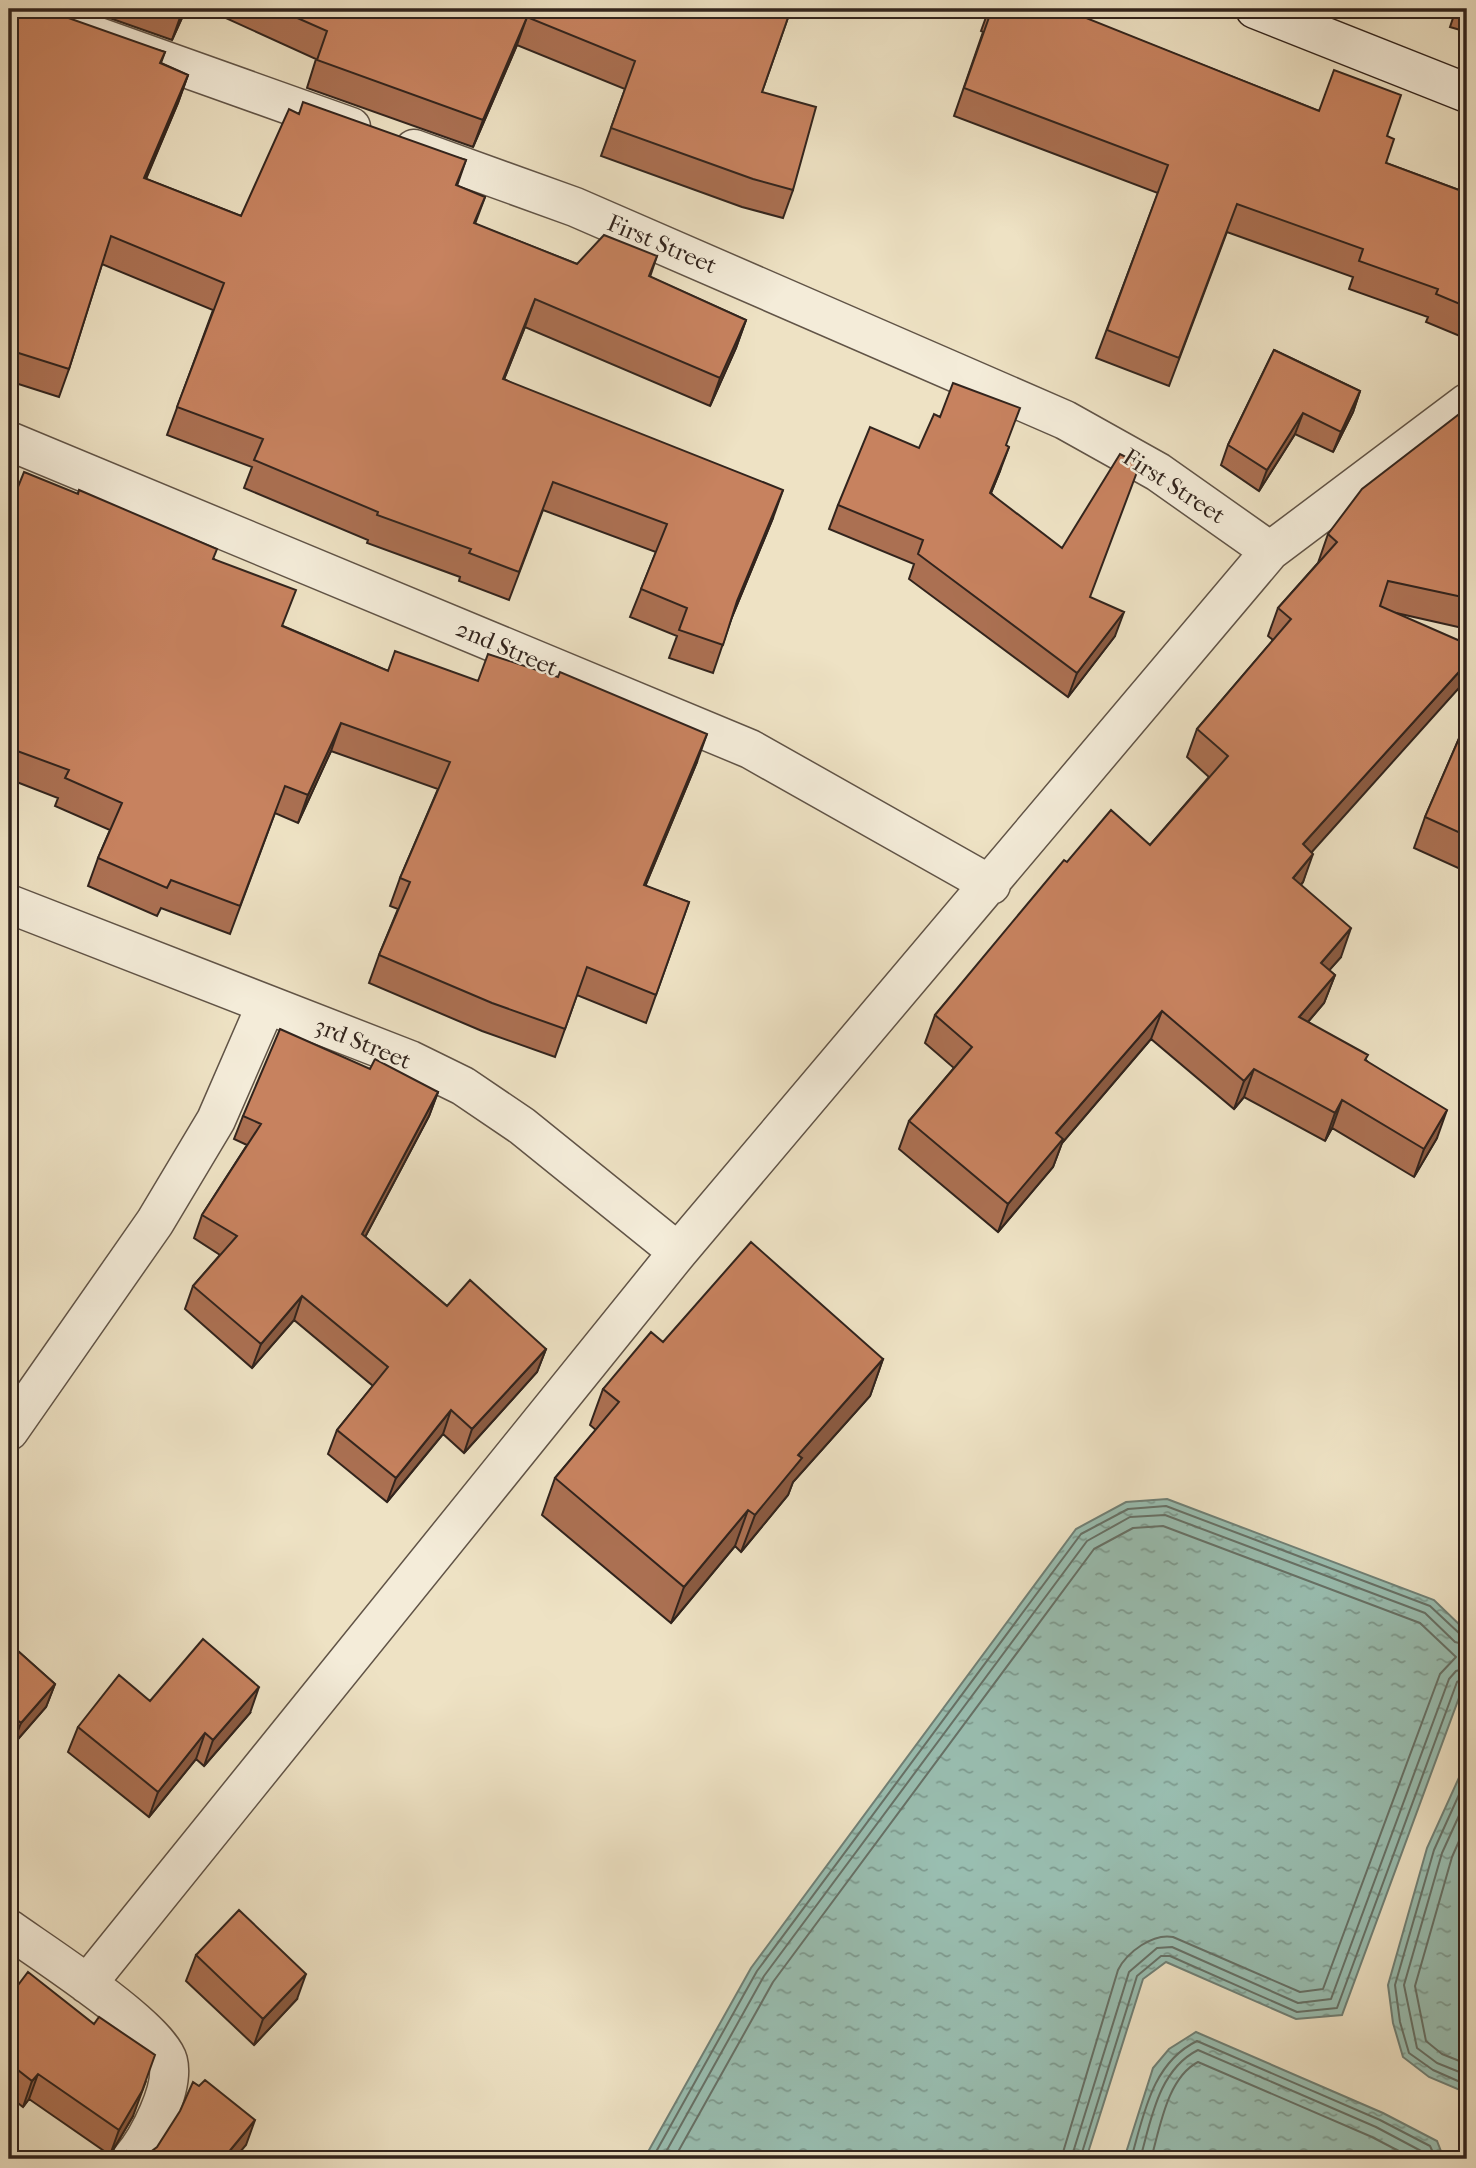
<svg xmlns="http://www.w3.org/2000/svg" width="1476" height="2168" font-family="'IM FELL French Canon',serif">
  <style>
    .water { fill: url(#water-ripples); stroke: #708076; stroke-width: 2 }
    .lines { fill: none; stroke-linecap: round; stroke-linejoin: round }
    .shore { stroke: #667167; stroke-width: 2 }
    .minor-casing { stroke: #615447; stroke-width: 41 }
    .secondary-casing { stroke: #32241d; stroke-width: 41 }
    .minor { stroke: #f4ecd9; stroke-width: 38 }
    .secondary { stroke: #f4ecd9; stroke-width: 38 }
    .wall { fill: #ab7052; stroke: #32241d; stroke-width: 2 }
    .shaded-wall { fill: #8b5b42; stroke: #32241d; stroke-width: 2 }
    .building { fill: #c7825f; stroke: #32241d; stroke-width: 2 }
    .labels { text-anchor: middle; stroke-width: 5; stroke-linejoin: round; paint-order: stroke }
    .street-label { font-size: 24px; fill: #32241d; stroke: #f4ecd9 }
  </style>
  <defs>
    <pattern id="water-ripples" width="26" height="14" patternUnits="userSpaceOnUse" patternTransform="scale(1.75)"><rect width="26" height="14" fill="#99beb1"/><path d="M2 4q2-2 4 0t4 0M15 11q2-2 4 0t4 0" fill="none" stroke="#7d9a8f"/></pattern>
  </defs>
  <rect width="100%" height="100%" fill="#eee2c4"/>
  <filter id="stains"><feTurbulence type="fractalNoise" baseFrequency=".00286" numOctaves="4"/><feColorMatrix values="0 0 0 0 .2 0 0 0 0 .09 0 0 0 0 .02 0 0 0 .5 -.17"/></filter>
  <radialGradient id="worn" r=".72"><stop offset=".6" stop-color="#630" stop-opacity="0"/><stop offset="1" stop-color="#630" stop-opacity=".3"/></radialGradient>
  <!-- water -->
  <path class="water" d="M 1167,1499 L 1434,1600 L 1465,1630 L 1467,1676 L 1342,2015 L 1296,2019 L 1166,1962 L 1143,1979 L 1086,2159 L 644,2159 L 751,1968 L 1076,1529 L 1126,1502 Z
    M 1467,1760 L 1467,2093 L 1429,2077 L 1403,2057 L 1393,2023 L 1388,1985 L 1427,1848 Z
    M 1196,2032 L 1383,2113 L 1437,2141 L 1444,2159 L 1124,2159 L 1153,2068 L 1169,2049 Z"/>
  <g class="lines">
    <!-- shore -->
    <path class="shore" d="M 1467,1777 L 1434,1850 L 1395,1985 L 1400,2022 L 1409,2053 L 1433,2070 L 1467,2085
      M 1467,1798 L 1442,1853 L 1404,1985 L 1417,2048 L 1437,2063 L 1467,2075
      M 1467,1823 L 1452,1857 L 1415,1986 L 1426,2041 L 1442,2054 L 1467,2064
      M 652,2159 L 757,1971 L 1081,1534 L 1128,1509 L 1166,1506 L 1430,1606 L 1460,1634 L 1467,1636
      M 662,2159 L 764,1976 L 1087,1541 L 1130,1517 L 1165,1515 L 1425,1613 L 1455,1642 L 1467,1645
      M 674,2159 L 773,1982 L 1094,1549 L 1133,1528 L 1163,1526 L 1420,1623 L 1456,1657 L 1440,1674 L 1323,1989 L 1300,1992 L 1173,1937 C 1153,1933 1127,1952 1118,1970 L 1061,2159
      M 1071,2159 L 1129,1972 L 1157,1948 L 1172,1947 L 1298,2003 L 1331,1999 L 1449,1679 L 1456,1671 L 1467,1668
      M 1080,2159 L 1137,1976 L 1161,1956 L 1170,1956 L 1297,2012 L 1337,2008 L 1457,1682 L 1467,1677
      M 1131,2159 C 1144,2114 1152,2063 1197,2041 L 1380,2120 L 1430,2146 L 1436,2159
      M 1140,2159 C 1151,2121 1158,2070 1198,2050 L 1376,2127 L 1423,2152 L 1427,2159
      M 1151,2159 C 1160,2128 1167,2078 1198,2062 L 1372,2137 L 1414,2159"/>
    <!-- minor casing -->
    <g class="minor-casing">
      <path id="minor" d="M 20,9 L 351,127
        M 414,149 L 575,207 L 1065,420 L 1158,472 L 1270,551
        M 9,441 L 750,749 L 991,885
        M 9,904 L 410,1060 L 463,1086 L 522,1126 L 678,1252
        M 9,1431 L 155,1222 L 216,1120 L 266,1005
        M 9,1929 C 41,1952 159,2027 168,2061 C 175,2088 148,2139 131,2159
        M 87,1984 L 678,1252 L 1270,551 L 1467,403"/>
    </g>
    <!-- secondary casing -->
    <g class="secondary-casing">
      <path id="secondary" d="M 1255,9 L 1467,93"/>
    </g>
    <!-- minor -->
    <use href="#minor" class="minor"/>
    <!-- secondary -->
    <use href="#secondary" class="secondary"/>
  </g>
  <!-- wall -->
  <path class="wall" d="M 9,9 L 165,52 L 161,63 L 188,75 L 178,103 L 146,179 L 241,216 L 299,114 L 466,160 L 457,186 L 485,197 L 475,224 L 577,264 L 657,256 L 650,277 L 746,320 L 736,348 L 710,406 L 525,327 L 504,379 L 773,518 L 732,617 L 713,673 L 669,658 L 677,636 L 630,617 L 656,552 L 543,510 L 509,600 L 459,581 L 460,577 L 367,543 L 368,540 L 244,488 L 252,467 L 167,435 L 213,310 L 102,264 L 69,369 L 59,397 L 9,381 Z
    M 84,9 L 186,9 L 172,40 Z
    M 206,9 L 791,9 L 762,92 L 793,190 L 783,218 L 742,207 L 601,156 L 625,89 L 517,45 L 473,147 L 307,88 L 316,59 Z
    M 989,9 L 1090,9 L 1086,19 L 1319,111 L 1387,136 L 1386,163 L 1467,193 L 1467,339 L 1426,322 L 1428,317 L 1349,289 L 1353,277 L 1227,232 L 1169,386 L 1096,358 L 1158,193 L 954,116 L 983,32 L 981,31 Z
    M 1456,9 L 1467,9 L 1467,32 L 1450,27 Z
    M 1274,350 L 1360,391 L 1353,412 L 1333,452 L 1295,434 L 1259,491 L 1221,465 L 1228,445 Z
    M 1467,408 L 1467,629 L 1396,613 L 1312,852 L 1303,882 L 1301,885 L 1341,957 L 1329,970 L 1335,975 L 1324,1003 L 1308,1022 L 1366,1060 L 1437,1138 L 1414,1177 L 1332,1128 L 1325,1141 L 1244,1097 L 1234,1109 L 1151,1039 L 1062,1143 L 1053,1167 L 998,1232 L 899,1149 L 909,1121 L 954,1068 L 925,1043 L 935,1015 L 1067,862 L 1150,845 L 1209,777 L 1187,757 L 1197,729 L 1273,640 L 1268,636 L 1278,608 L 1318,563 L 1328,534 Z
    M 1006,445 L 1000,471 L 991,493 L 1090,597 L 1115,636 L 1068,697 L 909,579 L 914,564 L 829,529 L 838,505 L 919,448 Z
    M 9,509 L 214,559 L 283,626 L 388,671 L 697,762 L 645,886 L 689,902 L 646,1023 L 577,995 L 555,1057 L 482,1031 L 369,983 L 379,955 L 398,909 L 390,906 L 400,878 L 438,789 L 331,751 L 298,823 L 275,813 L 230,934 L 161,908 L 157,916 L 88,886 L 98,858 L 110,830 L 55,806 L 58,798 L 9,779 Z
    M 1467,720 L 1467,872 L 1414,848 L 1425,817 Z
    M 370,1069 L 438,1092 L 429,1116 L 365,1237 L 447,1306 L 546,1349 L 537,1372 L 464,1453 L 443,1434 L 387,1502 L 328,1454 L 337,1430 L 373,1386 L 294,1320 L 252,1368 L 185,1309 L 193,1286 L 220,1255 L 194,1238 L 202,1215 L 247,1145 L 234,1139 L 243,1116 Z
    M 663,1342 L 883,1359 L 870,1396 L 793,1482 L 788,1495 L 741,1552 L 735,1546 L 671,1623 L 542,1515 L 555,1478 L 596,1430 L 590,1425 L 603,1389 Z
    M 9,1643 L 55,1684 L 46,1707 L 12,1746 L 9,1744 Z
    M 150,1701 L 250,1713 L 204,1766 L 196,1759 L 149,1817 L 68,1752 L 78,1727 Z
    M 196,1955 L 297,1999 L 254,2045 L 186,1981 Z
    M 9,1997 L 133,2116 L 110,2155 L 29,2099 L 23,2107 L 9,2096 Z"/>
  <!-- shaded-wall -->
  <path class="shaded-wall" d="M 184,9 L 186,9 L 172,40 L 182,12 Z
    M 527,17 L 517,45 L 473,147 L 483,120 Z
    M 188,75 L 178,103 L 134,206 L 144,178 Z
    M 535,299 L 525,327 L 493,407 L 503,379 Z
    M 746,320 L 736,348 L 710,406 L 720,378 Z
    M 1360,391 L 1353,412 L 1333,452 L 1341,432 Z
    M 1303,413 L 1295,434 L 1259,491 L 1267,470 Z
    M 1009,447 L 1000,471 L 981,517 L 990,493 Z
    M 783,490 L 773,518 L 727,629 L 737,601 Z
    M 1124,612 L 1115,636 L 1068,697 L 1077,673 Z
    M 1467,663 L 1467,679 L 1293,873 L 1303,844 Z
    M 341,723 L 331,751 L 298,823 L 308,795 Z
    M 707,734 L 697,762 L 634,913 L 644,885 Z
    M 1313,854 L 1303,882 L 1282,906 L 1293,878 Z
    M 1351,928 L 1341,957 L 1311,991 L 1321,963 Z
    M 1335,975 L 1324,1003 L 1288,1045 L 1299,1017 Z
    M 1162,1011 L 1151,1039 L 1062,1143 L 1053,1167 L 998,1232 L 1008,1204 L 1056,1133 Z
    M 1254,1069 L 1244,1097 L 1234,1109 L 1244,1081 Z
    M 438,1092 L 429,1116 L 354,1258 L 362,1234 Z
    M 1342,1100 L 1332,1128 L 1325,1141 L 1335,1113 Z
    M 1447,1110 L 1437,1138 L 1414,1177 L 1424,1149 Z
    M 302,1296 L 294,1320 L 252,1368 L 261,1344 Z
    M 546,1349 L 537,1372 L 464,1453 L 472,1429 Z
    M 883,1359 L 870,1396 L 793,1482 L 788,1495 L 741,1552 L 755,1515 L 798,1455 Z
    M 451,1410 L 443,1434 L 387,1502 L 396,1478 Z
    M 748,1510 L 735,1546 L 671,1623 L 684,1587 Z
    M 55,1684 L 46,1707 L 12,1746 L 21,1723 Z
    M 259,1687 L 250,1713 L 204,1766 L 213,1740 Z
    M 205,1733 L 196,1759 L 149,1817 L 158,1792 Z
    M 306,1974 L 297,1999 L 254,2045 L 263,2019 Z
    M 38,2074 L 29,2099 L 23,2107 L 32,2081 Z
    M 146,2081 L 133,2116 L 110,2155 L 119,2130 Z
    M 255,2120 L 246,2145 L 234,2159 L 223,2159 Z"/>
  <!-- building -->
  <path class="building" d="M 9,9 L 43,9 L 165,52 L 160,63 L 188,75 L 144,178 L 241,216 L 289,109 L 299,114 L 303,102 L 466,160 L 456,185 L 485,197 L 474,223 L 577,264 L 604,235 L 657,256 L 649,276 L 746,320 L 720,378 L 535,299 L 503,379 L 783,490 L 737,601 L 723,645 L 679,630 L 687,608 L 641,589 L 667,524 L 553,482 L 519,572 L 469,553 L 471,549 L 377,515 L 378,512 L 254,460 L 263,439 L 177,407 L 224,283 L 111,236 L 69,369 L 9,350 Z
    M 173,9 L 184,9 L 182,12 Z
    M 277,9 L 791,9 L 762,92 L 816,107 L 793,190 L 753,179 L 611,128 L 635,61 L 527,17 L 483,120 L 317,60 L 327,31 Z
    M 992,9 L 1089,9 L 1086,18 L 1319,111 L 1334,70 L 1401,95 L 1387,136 L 1394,139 L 1386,163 L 1467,193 L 1467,307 L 1436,294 L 1438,289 L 1359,261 L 1363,249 L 1237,204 L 1179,358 L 1107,330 L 1168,165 L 964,88 Z
    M 1274,350 L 1360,391 L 1341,432 L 1303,413 L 1267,470 L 1228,445 Z
    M 953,383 L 1020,408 L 1006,445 L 1009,447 L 990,493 L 1062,548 L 1120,454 L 1140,464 L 1090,597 L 1124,612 L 1077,673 L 918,554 L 923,540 L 838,505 L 870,427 L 919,448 L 934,414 L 940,417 Z
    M 1467,408 L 1467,598 L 1388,581 L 1380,606 L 1467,644 L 1467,663 L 1303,844 L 1313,854 L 1293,878 L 1351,928 L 1321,963 L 1335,975 L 1299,1017 L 1368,1055 L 1365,1060 L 1447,1110 L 1424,1149 L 1342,1100 L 1335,1113 L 1254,1069 L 1244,1081 L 1162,1011 L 1056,1133 L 1063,1139 L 1008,1204 L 909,1121 L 972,1047 L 935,1015 L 1064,860 L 1067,862 L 1111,810 L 1150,845 L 1228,756 L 1197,729 L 1291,619 L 1278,608 L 1337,542 L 1328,534 L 1362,489 Z
    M 24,472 L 78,494 L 79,490 L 217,549 L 213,559 L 296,590 L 282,626 L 388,671 L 395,651 L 478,681 L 488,654 L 558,677 L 560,672 L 707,734 L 644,885 L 689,902 L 656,995 L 587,967 L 565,1029 L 492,1003 L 379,955 L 410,882 L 400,878 L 450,762 L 341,723 L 308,795 L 285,786 L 240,906 L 171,880 L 167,888 L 98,858 L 122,803 L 65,778 L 69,770 L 9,748 L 9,509 Z
    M 1467,720 L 1467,836 L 1425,817 Z
    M 280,1029 L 370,1069 L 375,1059 L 438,1092 L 362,1234 L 447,1306 L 470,1280 L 546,1349 L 472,1429 L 451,1410 L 396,1478 L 337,1430 L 388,1367 L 302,1296 L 261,1344 L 193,1286 L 237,1236 L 202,1215 L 261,1124 L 243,1116 Z
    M 751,1242 L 883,1359 L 798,1455 L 802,1458 L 755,1515 L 748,1510 L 684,1587 L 555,1478 L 619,1402 L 603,1389 L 651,1332 L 663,1342 Z
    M 203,1639 L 259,1687 L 213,1740 L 205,1733 L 158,1792 L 78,1727 L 119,1675 L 150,1701 Z
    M 9,1643 L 55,1684 L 21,1723 L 9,1713 Z
    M 239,1910 L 306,1974 L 263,2019 L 196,1955 Z
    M 28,1972 L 94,2024 L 99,2017 L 155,2055 L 142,2091 L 119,2130 L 38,2074 L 32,2081 L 9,2063 L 9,1997 Z
    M 205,2080 L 255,2120 L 223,2159 L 121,2159 L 127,2151 L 138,2155 L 149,2153 L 157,2147 L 180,2111 L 193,2082 L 199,2086 Z"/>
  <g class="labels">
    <!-- street labels -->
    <g class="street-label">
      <text transform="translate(662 244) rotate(23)" y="8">First Street</text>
      <text transform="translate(1174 486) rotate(33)" y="8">First Street</text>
      <text transform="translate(507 648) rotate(23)" y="8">2nd Street</text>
      <text transform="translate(363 1043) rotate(22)" y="8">3rd Street</text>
    </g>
  </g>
  <!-- margin -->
  <rect width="1476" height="2168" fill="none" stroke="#eee2c4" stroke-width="35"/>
  <rect x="10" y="10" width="1455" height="2147" fill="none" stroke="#32241d" stroke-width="3.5"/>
  <rect x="18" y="18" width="1441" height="2133" fill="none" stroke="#32241d" stroke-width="2"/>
  <rect width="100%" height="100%" filter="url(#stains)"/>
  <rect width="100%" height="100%" fill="url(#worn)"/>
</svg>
